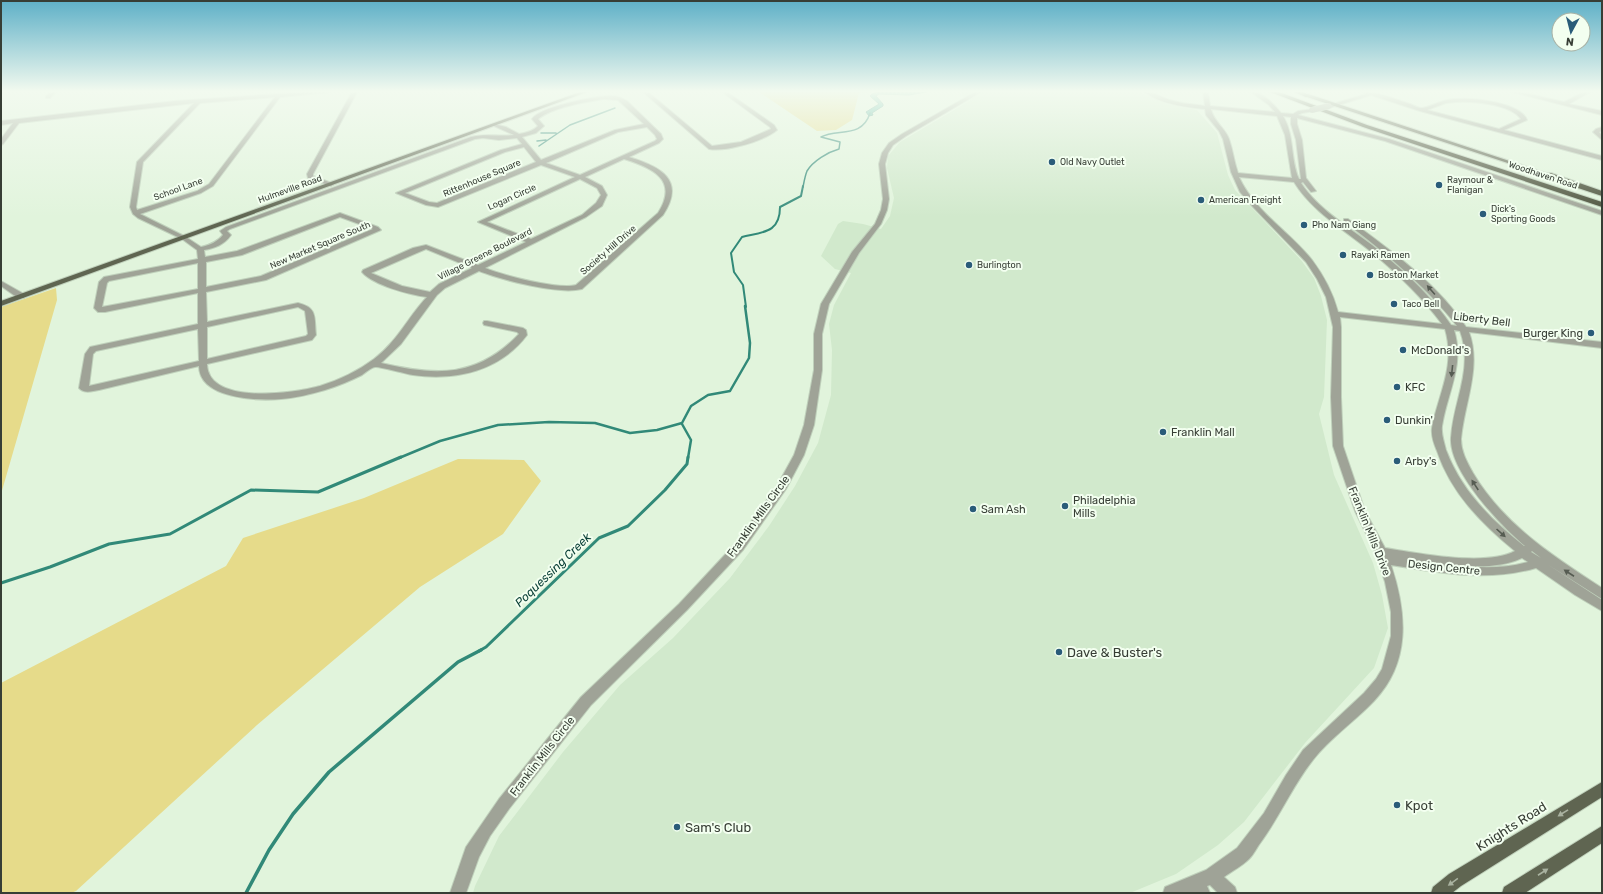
<svg xmlns="http://www.w3.org/2000/svg" width="1603" height="894" font-family="Rubik,sans-serif">
  <style>
    .built { fill: #d1e9cc }
    .green { fill: #e6db8a }
    .water { fill: #2fa995; stroke: #318978 }
    .lines { fill: none; stroke-linecap: round; stroke-linejoin: round }
    .stream-far4 { stroke: #318978; stroke-width: 1.5 }
    .stream-far3 { stroke: #318978; stroke-width: 2 }
    .stream-far2 { stroke: #318978; stroke-width: 2.5 }
    .stream-far1 { stroke: #318978; stroke-width: 3 }
    .stream { stroke: #318978; stroke-width: 3.5 }
    .minor-casing { stroke: #bfd0bb; stroke-width: 2 }
    .major-casing { stroke: #bfd0bb; stroke-width: 2 }
    .highway-casing { stroke: #bfd0bb; stroke-width: 2 }
    .minor { fill: #9fa397; fill-rule: evenodd }
    .major { fill: #5f6551; fill-rule: evenodd }
    .highway { fill: #494f39; fill-rule: evenodd }
    .minor-bridge-casing { stroke: #bfd0bb; stroke-width: 6; stroke-linecap: butt }
    .minor-bridge { stroke: #9fa397; stroke-width: 5.5 }
    .oneway { fill: #565c52 }
    .oneway2 { fill: #a9b2a0 }
    .poi-dot { fill: #2a5c79; stroke: #f3fff0; stroke-width: 1.5 }
    .labels { text-anchor: middle; stroke-width: 4; stroke-linejoin: round; paint-order: stroke }
    .far-poi-label { font-size: 9px; fill: #373e35; stroke: #f3fff0; text-anchor: start }
    .far-street-label { font-size: 9px; fill: #373e35; stroke: #f3fff0 }
    .street-label { font-size: 11px; fill: #373e35; stroke: #f3fff0 }
    .poi-label { font-size: 11px; fill: #373e35; stroke: #f3fff0; text-anchor: start }
    .water-label { font-size: 12px; font-style: italic; fill: #083e35; stroke: #f3fff0 }
    .near-poi-label { font-size: 13px; fill: #373e35; stroke: #f3fff0; text-anchor: start }
    .near-street-label { font-size: 13px; fill: #373e35; stroke: #f3fff0 }
  </style>
  <rect width="100%" height="100%" fill="#e1f4dc"/>
  <!-- built -->
  <path class="built" d="M 963,92 L 1139,92 L 1167,104 L 1197,110 L 1217,133 L 1228,175 L 1235,190 L 1301,260 L 1314,278 L 1321,296 L 1327,320 L 1324,397 L 1319,414 L 1334,475 L 1373,563 L 1382,595 L 1388,628 L 1374,668 L 1305,743 L 1244,822 L 1218,845 L 1176,874 L 1130,893 L 473,893 L 475,886 L 499,836 L 563,752 L 620,685 L 673,638 L 730,578 L 769,526 L 795,486 L 818,443 L 831,395 L 832,350 L 829,324 L 834,305 L 851,273 L 835,269 L 821,256 L 838,224 L 843,221 L 863,224 L 881,229 L 890,216 L 894,198 L 887,168 L 888,156 L 900,142 L 971,100 L 961,95 Z"/>
  <!-- green -->
  <path class="green" d="M 759,92 L 871,92 L 859,93 L 852,120 L 836,130 L 817,131 Z
    M 56,288 L 57,300 L 1,494 L 1,307 Z
    M 458,459 L 524,460 L 541,481 L 503,534 L 420,587 L 257,725 L 76,891 L 71,893 L 1,893 L 1,683 L 226,566 L 243,538 L 364,498 Z"/>
  <!-- water -->
  <path class="water" d="M 878,92 L 926,92 L 909,95 L 879,94 L 876,96 L 883,104 L 883,106 L 872,113 L 873,115 L 869,116 L 866,112 L 879,104 L 870,96 L 872,94 Z"/>
  <g class="lines">
    <!-- stream-far4 -->
    <path class="stream-far4" d="M 541,133 L 556,133
      M 537,141 L 546,140
      M 539,146 L 570,125 L 615,108
      M 803,187 C 804,182 805,176 807,171 C 813,161 828,152 839,149 L 840,142 L 821,137 C 837,128 862,139 870,113"/>
    <!-- stream-far3 -->
    <path class="stream-far3" d="M 746,307 L 743,285 L 734,272 L 731,253 L 742,237 C 763,232 780,233 780,207 L 801,196 L 803,186"/>
    <!-- stream-far2 -->
    <path class="stream-far2" d="M 682,423 L 691,406 L 708,395 L 730,391 L 749,358 L 750,343 L 745,306
      M 682,424 L 691,440 L 688,458
      M 399,458 L 440,441 L 498,425 L 549,422 L 595,423 L 630,433 L 657,430 L 682,423"/>
    <!-- stream-far1 -->
    <path class="stream-far1" d="M 1,583 L 50,567 L 109,544 L 170,534 L 251,490 L 318,492 L 401,457
      M 479,651 L 486,647 L 599,538 L 628,526 L 665,490 L 687,464 L 688,457"/>
    <!-- stream -->
    <path class="stream" d="M 246,893 L 269,850 L 293,814 L 329,772 L 458,662 L 481,650"/>
    <!-- minor casing -->
    <g class="minor-casing">
      <path id="minor" d="M 1,92 L 4,92 L 1,94 Z
        M 51,92 L 56,92 L 50,98 L 46,98 L 46,96 Z
        M 307,92 L 331,92 L 280,97 L 213,186 L 201,193 L 140,214 L 186,237 L 201,247 C 210,245 217,242 223,235 L 220,231 L 226,227 L 471,137 C 485,133 499,137 514,135 L 494,126 L 494,124 L 506,127 L 519,134 C 526,133 533,131 538,126 L 532,119 C 539,107 598,95 612,96 C 618,96 622,98 627,101 L 661,134 L 663,139 L 659,143 L 629,157 C 661,167 686,180 663,215 L 582,289 C 558,295 502,280 479,271 L 445,288 L 437,295 L 401,344 L 381,363 C 436,376 477,378 519,334 L 517,332 L 484,325 L 483,323 L 484,321 L 487,321 L 523,328 L 526,330 L 527,335 C 500,371 456,381 413,375 C 407,374 378,366 375,367 C 370,368 365,373 362,375 C 350,381 338,386 325,390 C 311,394 296,398 281,399 C 258,401 199,399 199,366 L 99,390 C 92,391 84,394 79,388 L 85,354 L 90,347 L 198,324 L 198,293 L 105,312 L 98,312 L 94,308 L 99,282 L 104,277 L 198,259 L 197,250 L 182,239 L 138,218 L 133,214 L 130,207 L 137,162 L 194,103 L 19,123 L 3,144 L 1,145 L 1,139 L 13,123 L 1,125 L 1,121 L 175,101 ZM 275,97 L 209,184 L 197,191 L 137,210 L 136,207 L 143,162 L 200,103 ZM 604,99 L 618,100 L 644,124 L 615,130 L 541,160 L 522,137 L 536,133 L 544,126 L 538,119 C 553,107 585,102 604,99 ZM 647,127 L 655,135 L 657,139 L 655,141 L 580,175 L 546,163 L 618,132 ZM 483,138 L 499,140 L 517,138 L 522,144 L 501,150 L 396,193 L 426,205 L 438,207 L 541,165 L 575,177 L 478,222 L 526,242 L 478,265 L 426,245 L 413,248 L 363,270 L 362,272 C 373,285 410,295 427,297 C 408,317 397,342 374,359 C 358,371 339,380 320,386 C 295,393 208,406 207,364 L 312,340 L 316,335 C 314,317 318,308 298,303 L 207,322 L 206,292 L 266,280 L 381,230 L 378,227 L 340,213 L 237,251 L 205,257 L 204,250 C 215,248 224,245 231,235 L 227,231 L 230,229 L 475,139 ZM 524,147 L 536,162 L 437,203 L 429,202 L 405,193 L 505,152 ZM 624,159 C 653,168 679,180 658,213 L 576,285 C 559,290 502,275 485,268 L 586,217 L 602,206 L 607,195 L 602,186 L 585,177 ZM 580,179 L 597,188 L 601,195 L 596,203 L 582,215 L 531,239 L 487,222 ZM 340,217 L 373,229 L 261,276 L 206,287 L 206,262 L 242,255 ZM 426,249 L 472,268 L 439,284 L 430,292 L 402,286 L 371,273 ZM 198,263 L 198,289 L 102,307 L 107,283 L 109,281 ZM 298,307 L 305,311 L 308,334 L 306,336 L 207,359 L 207,327 ZM 198,329 L 199,361 L 89,386 L 93,354 L 96,351 Z
        M 352,92 L 357,92 L 313,174 L 313,176 L 334,184 L 331,186 L 308,178 L 307,174 Z
        M 643,92 L 648,92 L 712,146 L 741,142 L 771,129 L 770,127 L 722,92 L 727,92 L 774,125 L 777,130 C 764,141 726,152 709,149 Z
        M 975,92 L 981,92 L 906,136 L 893,145 L 888,153 L 885,164 L 889,199 L 887,210 L 881,224 L 859,253 L 829,304 L 822,334 L 822,370 L 814,425 L 804,455 L 786,489 L 743,550 L 687,610 L 591,705 L 509,809 L 490,836 L 479,857 L 466,893 L 450,893 L 466,847 L 499,799 L 581,697 L 679,604 L 735,544 L 777,486 L 794,455 L 804,425 L 814,370 L 814,334 L 821,304 L 852,252 L 875,224 L 881,210 L 883,199 L 879,164 L 882,153 L 889,143 L 902,134 Z
        M 1144,92 C 1154,92 1161,97 1170,100 C 1182,104 1193,104 1205,106 L 1203,92 L 1208,92 L 1210,106 L 1275,112 L 1269,105 L 1251,92 C 1262,92 1274,104 1281,113 L 1293,114 L 1298,111 L 1314,109 L 1314,111 L 1302,113 L 1298,115 L 1389,139 L 1602,211 L 1602,215 L 1385,141 L 1297,118 L 1297,124 L 1302,140 L 1306,178 L 1316,191 L 1311,192 L 1303,182 L 1301,183 C 1318,209 1347,226 1372,245 C 1401,268 1430,294 1451,325 L 1457,326 C 1425,285 1385,253 1344,221 L 1344,219 L 1348,219 C 1390,250 1437,283 1466,327 L 1602,342 L 1602,348 L 1469,332 C 1482,367 1464,404 1461,439 C 1461,452 1467,462 1473,473 C 1503,524 1554,557 1602,588 L 1602,599 L 1547,564 L 1602,600 L 1602,611 L 1575,595 L 1536,568 C 1488,582 1440,573 1391,565 C 1407,613 1411,662 1374,701 C 1355,721 1329,739 1313,760 C 1293,785 1280,816 1261,842 C 1257,847 1254,854 1249,859 C 1242,866 1232,871 1224,877 L 1235,887 L 1237,893 L 1218,893 L 1210,885 L 1207,886 L 1210,893 L 1163,893 L 1165,887 L 1206,870 L 1237,848 L 1264,813 L 1286,775 L 1303,750 L 1364,693 L 1376,679 L 1382,669 L 1391,636 L 1391,612 L 1385,582 L 1375,552 L 1355,511 L 1333,446 L 1331,397 L 1333,327 L 1326,297 L 1317,279 L 1306,262 L 1253,207 L 1240,192 L 1231,172 L 1223,139 L 1219,131 L 1206,115 L 1205,109 C 1185,107 1161,104 1144,92 ZM 1211,109 L 1277,116 L 1285,135 L 1292,178 L 1238,173 C 1234,162 1233,150 1229,139 C 1225,128 1213,121 1211,109 ZM 1283,116 L 1291,117 L 1291,124 L 1296,140 L 1301,179 L 1299,179 C 1290,159 1295,136 1283,116 ZM 1239,177 L 1294,182 C 1312,211 1343,229 1369,250 C 1396,272 1421,296 1442,324 L 1338,312 C 1333,293 1324,276 1312,260 C 1289,231 1255,212 1239,177 ZM 1340,317 L 1445,329 C 1453,356 1446,378 1438,404 C 1436,411 1433,420 1432,428 C 1431,436 1434,444 1437,451 C 1451,493 1482,524 1515,551 C 1485,567 1418,553 1385,548 L 1365,511 L 1343,446 L 1341,397 L 1341,327 ZM 1454,330 L 1460,331 C 1474,369 1453,401 1451,438 C 1449,471 1501,526 1525,546 L 1524,546 C 1491,520 1461,490 1446,450 C 1444,442 1441,434 1442,426 C 1447,393 1465,365 1454,330 ZM 1532,551 L 1541,558 L 1531,552 ZM 1522,558 L 1528,562 C 1504,569 1478,568 1453,565 C 1475,567 1501,568 1522,558 Z
        M 1364,92 C 1379,92 1394,99 1410,104 C 1413,105 1418,108 1421,108 C 1428,108 1440,101 1447,100 C 1464,96 1520,101 1527,120 L 1504,130 L 1602,156 L 1602,160 L 1420,111 L 1371,95 L 1329,108 L 1326,106 L 1366,94 ZM 1456,102 C 1474,101 1510,104 1521,119 L 1499,129 L 1427,110 L 1446,103 Z
        M 1512,92 L 1521,92 L 1564,102 L 1584,92 L 1590,92 L 1569,104 L 1602,111 L 1602,115 Z
        M 1602,127 L 1602,131 L 1599,132 L 1602,135 L 1602,140 L 1593,132 L 1596,129 Z
        M 1,281 L 24,294 L 24,298 L 18,298 L 1,286 Z"/>
    </g>
    <!-- major casing -->
    <g class="major-casing">
      <path id="major" d="M 580,92 L 587,92 L 1,306 L 1,301 Z
        M 1304,94 L 1308,94 L 1561,178 L 1556,179 L 1304,96 Z
        M 1602,782 L 1602,797 L 1461,886 L 1452,893 L 1431,893 L 1433,887 L 1449,874 Z
        M 1602,826 L 1602,843 L 1525,893 L 1502,893 L 1504,887 Z"/>
    </g>
    <!-- highway casing -->
    <g class="highway-casing">
      <path id="highway" d="M 1270,92 L 1279,92 L 1367,125 L 1602,202 L 1602,207 L 1363,127 Z
        M 1294,92 L 1303,92 L 1309,95 L 1306,97 Z
        M 1545,173 L 1551,173 L 1602,191 L 1602,196 L 1545,177 Z"/>
    </g>
    <!-- minor -->
    <use href="#minor" class="minor"/>
    <!-- major -->
    <use href="#major" class="major"/>
    <!-- highway -->
    <use href="#highway" class="highway"/>
    <!-- minor-bridge casing -->
    <g class="minor-bridge-casing">
      <path id="minor-bridge" d="M 1312,110 L 1329,106"/>
    </g>
    <!-- minor-bridge -->
    <use href="#minor-bridge" class="minor-bridge"/>
  </g>
  <!-- one-way arrows -->
  <defs><path id="oneway-solid" d="M-6-.8H1V-3.2L6.5 0L1 3.2V.8H-6Z"/></defs>
  <g class="oneway">
    <use href="#oneway-solid" transform="translate(1431 290) rotate(-131)"/>
    <use href="#oneway-solid" transform="translate(1452 371) rotate(96)"/>
    <use href="#oneway-solid" transform="translate(1475 485) rotate(-123)"/>
    <use href="#oneway-solid" transform="translate(1501 533) rotate(42)"/>
    <use href="#oneway-solid" transform="translate(1569 573) rotate(-147)"/>
  </g>
  <g class="oneway2">
    <use href="#oneway-solid" transform="translate(1563 813) rotate(148)"/>
    <use href="#oneway-solid" transform="translate(1543 872) rotate(-33)"/>
    <use href="#oneway-solid" transform="translate(1453 882) rotate(144)"/>
  </g>
  <!-- sky -->
  <linearGradient id="sky" x2="0" y2="1"><stop stop-color="#5eb0c7"/><stop offset="0.42" stop-color="#f2faef"/><stop offset="1" stop-color="#f2faef" stop-opacity="0"/></linearGradient>
  <rect width="1603" height="217" fill="url(#sky)"/>
  <!-- markers -->
  <g class="poi-dot">
    <circle cx="1052" cy="162" r="4"/>
    <circle cx="1439" cy="185" r="4"/>
    <circle cx="1201" cy="200" r="4"/>
    <circle cx="1483" cy="214" r="4"/>
    <circle cx="1304" cy="225" r="4"/>
    <circle cx="1343" cy="255" r="4"/>
    <circle cx="969" cy="265" r="4"/>
    <circle cx="1370" cy="275" r="4"/>
    <circle cx="1394" cy="304" r="4"/>
    <circle cx="1591" cy="333" r="4"/>
    <circle cx="1403" cy="350" r="4"/>
    <circle cx="1397" cy="387" r="4"/>
    <circle cx="1387" cy="420" r="4"/>
    <circle cx="1163" cy="432" r="4"/>
    <circle cx="1397" cy="461" r="4"/>
    <circle cx="1065" cy="506" r="4"/>
    <circle cx="973" cy="509" r="4"/>
    <circle cx="1059" cy="652" r="4"/>
    <circle cx="1397" cy="805" r="4"/>
    <circle cx="677" cy="827" r="4"/>
  </g>
  <g class="labels">
    <!-- far-poi labels -->
    <g class="far-poi-label">
      <text x="1060" y="165">Old Navy Outlet</text>
      <text x="1447" y="183">Raymour &amp;<tspan x="1447" dy="10">Flanigan</tspan></text>
      <text x="1209" y="203">American Freight</text>
      <text x="1491" y="212">Dick's<tspan x="1491" dy="10">Sporting Goods</tspan></text>
      <text x="1312" y="228">Pho Nam Giang</text>
      <text x="1351" y="258">Rayaki Ramen</text>
      <text x="977" y="268">Burlington</text>
      <text x="1378" y="278">Boston Market</text>
      <text x="1402" y="307">Taco Bell</text>
    </g>
    <!-- far-street labels -->
    <g class="far-street-label">
      <text transform="translate(1543 175) rotate(18)" y="3">Woodhaven Road</text>
      <text transform="translate(482 178) rotate(-23)" y="3">Rittenhouse Square</text>
      <text transform="translate(178 189) rotate(-20)" y="3">School Lane</text>
      <text transform="translate(290 189) rotate(-20)" y="3">Hulmeville Road</text>
      <text transform="translate(512 197) rotate(-24)" y="3">Logan Circle</text>
      <text transform="translate(320 245) rotate(-23)" y="3">New Market Square South</text>
      <text transform="translate(608 250) rotate(-41)" y="3">Society Hill Drive</text>
      <text transform="translate(485 254) rotate(-27)" y="3">Village Greene Boulevard</text>
    </g>
    <!-- street labels -->
    <g class="street-label">
      <text transform="translate(1482 319) rotate(7)" y="4">Liberty Bell</text>
      <text transform="translate(758 516) rotate(-54)" y="4">Franklin Mills Circle</text>
      <text transform="translate(1370 531) rotate(68)" y="4">Franklin Mills Drive</text>
      <text transform="translate(1444 567) rotate(6)" y="4">Design Centre</text>
      <text transform="translate(542 756) rotate(-52)" y="4">Franklin Mills Circle</text>
    </g>
    <!-- poi labels -->
    <g class="poi-label">
      <text x="1583" y="337" text-anchor="end">Burger King</text>
      <text x="1411" y="354">McDonald's</text>
      <text x="1405" y="391">KFC</text>
      <text x="1395" y="424">Dunkin'</text>
      <text x="1171" y="436">Franklin Mall</text>
      <text x="1405" y="465">Arby's</text>
      <text x="1073" y="504">Philadelphia<tspan x="1073" dy="13">Mills</tspan></text>
      <text x="981" y="513">Sam Ash</text>
    </g>
    <!-- water labels -->
    <g class="water-label">
      <text transform="translate(553 570) rotate(-44)" y="4">Poquessing Creek</text>
    </g>
    <!-- near-poi labels -->
    <g class="near-poi-label">
      <text x="1067" y="657">Dave &amp; Buster's</text>
      <text x="1405" y="810">Kpot</text>
      <text x="685" y="832">Sam's Club</text>
    </g>
    <!-- near-street labels -->
    <g class="near-street-label">
      <text transform="translate(1511 826) rotate(-32)" y="5">Knights Road</text>
    </g>
  </g>
  <!-- border -->
  <rect width="1603" height="894" fill="none" stroke="#373e35" stroke-width="4"/>
  <!-- north arrow -->
  <g transform="translate(1571 32) rotate(187)"><circle r="19" fill="#f3fff0" stroke="#a8b2a5"/>
  <path d="M0-3L7 15L0 10L-7 15Z" fill="#2a5c79"/>
  <text y="-6" font-size="11" font-weight="bold" text-anchor="middle" fill="#373e35">N</text>
  </g>
</svg>
